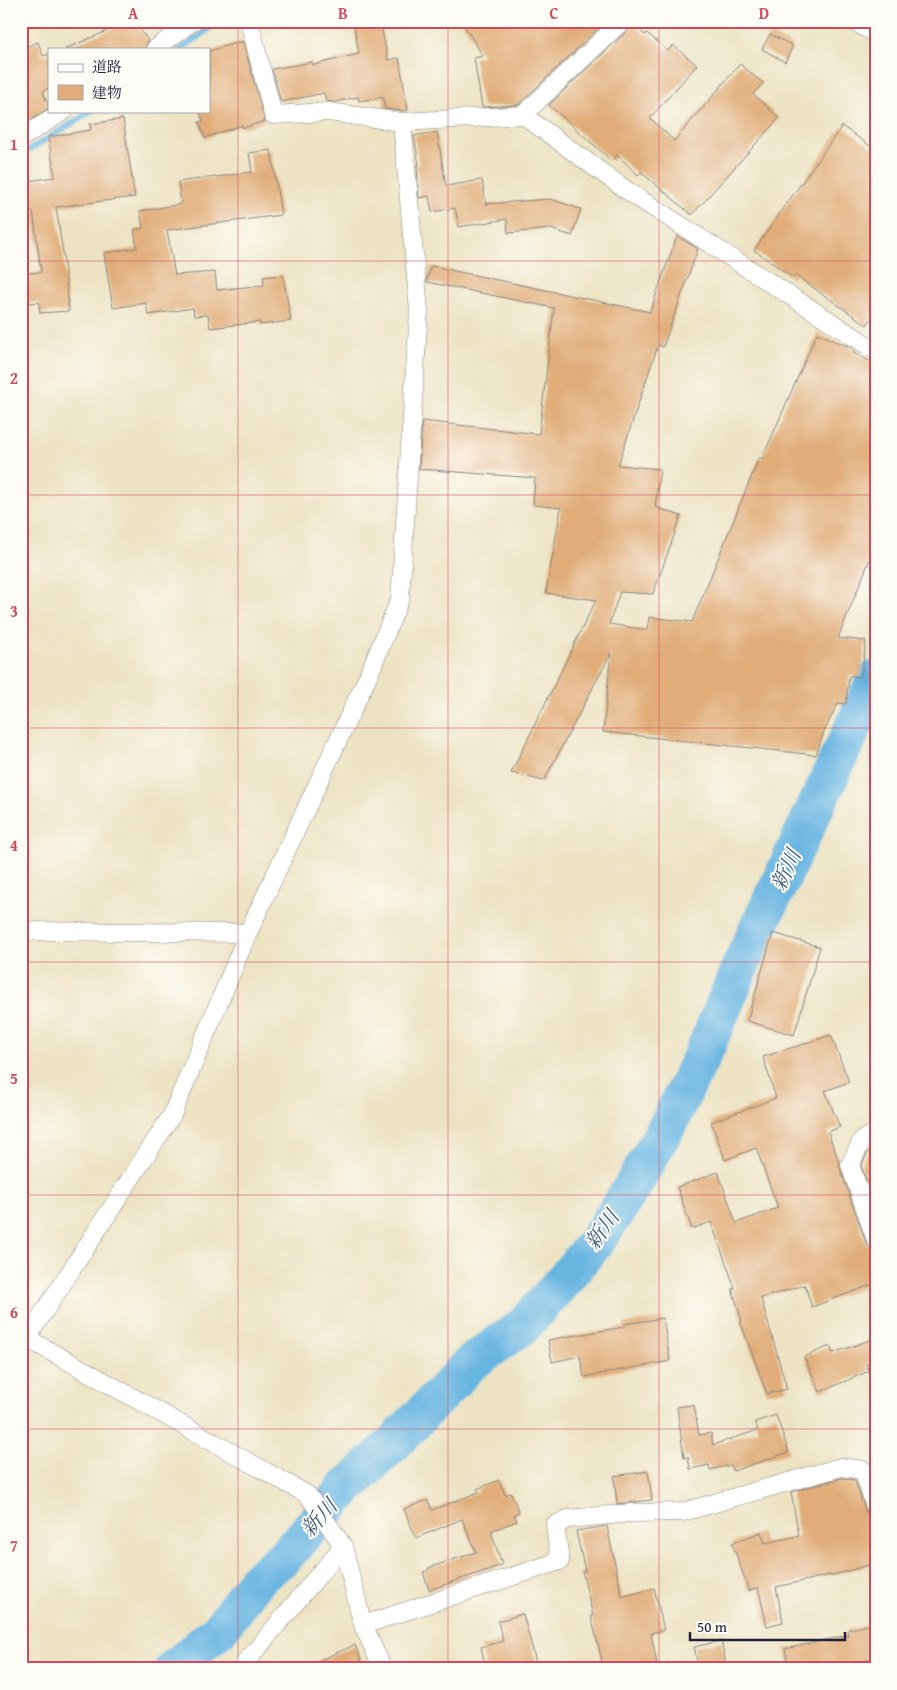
<svg xmlns="http://www.w3.org/2000/svg" width="897" height="1690" font-family="'Gentium Book Plus','Noto Serif JP',serif">
  <style>
    .lines { fill: none; stroke-linecap: round; stroke-linejoin: round }
    .stream { stroke: #66b4e0; stroke-width: 6 }
    .river { stroke: #66b4e0; stroke-width: 38 }
    .building { fill: #e0ad79 }
    .minor-casing { stroke: #87827e; stroke-width: 19 }
    .minor { stroke: #fff; stroke-width: 18 }
    .grid { fill: none; stroke: #d1495b; stroke-width: 1; stroke-opacity: 0.55 }
    .labels { text-anchor: middle; stroke-width: 4; stroke-linejoin: round; paint-order: stroke }
    .water-label { font-size: 21px; font-style: italic; fill: #3d5c7d; stroke: #fdfcf7 }
    .neatline { fill: none; stroke: #d1495b; stroke-width: 2 }
    .grid-label { font-size: 16px; text-anchor: middle; font-weight: bold; fill: #d1495b }
  </style>
  <rect width="100%" height="100%" fill="#fdfcf7"/>
  <filter id="ink" filterUnits="userSpaceOnUse"><feTurbulence type="fractalNoise" baseFrequency=".02" numOctaves="2"/><feDisplacementMap in="SourceGraphic" scale="10" xChannelSelector="R" yChannelSelector="G"/><feConvolveMatrix kernelMatrix="1 2 1 2 8 2 1 2 1" color-interpolation-filters="sRGB"/></filter>
  <filter id="wash" filterUnits="userSpaceOnUse"><feTurbulence type="fractalNoise" baseFrequency=".0096" numOctaves="4" result="noise"/><feDisplacementMap in="SourceGraphic" scale="20" xChannelSelector="R" yChannelSelector="G"/><feGaussianBlur stdDeviation="1.12" result="paint"/><feColorMatrix in="noise" values="0 0 0 0 0 0 0 0 0 0 0 0 0 0 0 0 0 1.4 0 .05"/><feComposite in="paint" operator="in"/></filter>
  <g filter="url(#wash)">
    <rect width="100%" height="100%" fill="#ece3c2"/>
    <g class="lines">
      <!-- stream -->
      <path class="stream" d="M 181,49 L 220,21
        M 21,155 L 92,111"/>
      <!-- river -->
      <path class="river" d="M 173,1669 L 219,1630 L 257,1579 L 282,1559 L 347,1487 L 393,1444 L 471,1363 L 523,1326 L 557,1288 L 598,1239 L 632,1187 L 667,1126 L 707,1045 L 744,958 L 876,679"/>
    </g>
    <g id="blocks">
      <!-- building -->
      <path class="building" d="M 112,21 L 135,21 L 148,41 L 145,49 L 65,49 L 114,28 Z
        M 353,21 L 380,21 L 388,60 L 399,58 L 408,110 L 402,111 L 385,109 L 383,97 L 359,101 L 358,97 L 335,102 L 326,101 L 324,93 L 281,102 L 272,69 L 312,62 L 313,65 L 359,54 Z
        M 461,21 L 606,21 L 518,105 L 482,107 L 474,58 L 483,56 Z
        M 632,23 L 645,35 L 647,33 L 668,51 L 673,45 L 697,65 L 650,118 L 674,141 L 740,64 L 763,83 L 753,94 L 779,118 L 692,215 L 641,172 L 638,175 L 617,155 L 612,161 L 549,105 L 629,29 Z
        M 770,34 L 793,46 L 785,62 L 762,49 Z
        M 243,41 L 265,121 L 243,128 L 242,125 L 205,138 L 199,122 L 203,121 L 199,111 L 209,111 L 209,51 Z
        M 38,42 L 43,56 L 49,54 L 49,88 L 43,91 L 49,108 L 32,119 L 26,121 L 21,108 L 21,49 Z
        M 123,119 L 135,197 L 56,207 L 63,253 L 69,311 L 40,313 L 39,302 L 21,304 L 21,274 L 41,272 L 33,211 L 21,213 L 21,182 L 55,177 L 48,137 L 91,130 L 90,124 Z
        M 842,126 L 876,150 L 876,312 L 867,325 L 795,275 L 793,278 L 754,250 Z
        M 437,132 L 446,186 L 482,180 L 486,204 L 550,199 L 581,209 L 572,236 L 551,229 L 508,233 L 507,219 L 459,227 L 455,208 L 432,212 L 429,196 L 419,198 L 417,165 L 419,165 L 414,136 Z
        M 271,150 L 281,215 L 167,230 L 175,275 L 215,272 L 217,290 L 264,285 L 263,277 L 283,275 L 291,321 L 260,325 L 260,322 L 210,328 L 208,315 L 194,316 L 193,308 L 148,315 L 146,303 L 113,308 L 104,253 L 137,248 L 134,230 L 143,228 L 140,211 L 181,204 L 178,182 L 252,172 L 249,153 Z
        M 677,236 L 698,249 L 663,347 L 658,345 L 618,465 L 660,469 L 655,507 L 681,516 L 653,594 L 620,592 L 609,624 L 647,630 L 649,617 L 692,622 L 759,458 L 762,459 L 817,333 L 850,347 L 854,350 L 853,353 L 876,364 L 876,544 L 838,638 L 866,641 L 861,677 L 849,676 L 846,704 L 838,703 L 824,732 L 816,755 L 603,732 L 611,653 L 544,781 L 511,773 L 596,600 L 546,593 L 561,508 L 533,505 L 535,478 L 419,469 L 422,421 L 539,434 L 554,308 L 427,282 L 427,279 L 431,266 L 650,312 Z
        M 773,933 L 820,947 L 794,1035 L 747,1021 Z
        M 831,1035 L 849,1082 L 825,1091 L 840,1127 L 828,1132 L 839,1162 L 840,1162 L 840,1168 L 866,1243 L 870,1248 L 876,1265 L 876,1283 L 812,1307 L 805,1285 L 761,1298 L 787,1389 L 767,1394 L 740,1321 L 742,1321 L 732,1289 L 735,1288 L 711,1222 L 692,1229 L 677,1187 L 718,1172 L 736,1223 L 778,1208 L 756,1148 L 725,1160 L 711,1122 L 776,1098 L 763,1057 Z
        M 876,1150 L 876,1195 L 872,1196 L 861,1166 L 868,1152 Z
        M 663,1318 L 670,1361 L 584,1377 L 580,1356 L 552,1362 L 548,1340 L 624,1327 L 624,1324 Z
        M 876,1338 L 876,1361 L 866,1364 L 869,1371 L 820,1392 L 804,1357 L 830,1346 L 833,1353 Z
        M 694,1405 L 699,1435 L 711,1433 L 713,1445 L 758,1430 L 755,1422 L 776,1415 L 789,1452 L 733,1471 L 731,1465 L 710,1470 L 709,1465 L 690,1469 L 688,1457 L 684,1458 L 677,1407 Z
        M 648,1471 L 652,1500 L 617,1504 L 614,1476 Z
        M 842,1478 L 855,1480 L 866,1513 L 869,1517 L 876,1519 L 876,1563 L 830,1576 L 830,1575 L 776,1587 L 783,1622 L 767,1626 L 758,1587 L 749,1591 L 732,1543 L 761,1532 L 765,1543 L 799,1536 L 791,1492 Z
        M 499,1480 L 505,1495 L 511,1493 L 519,1512 L 514,1514 L 517,1521 L 491,1531 L 502,1565 L 429,1590 L 423,1572 L 429,1570 L 428,1568 L 476,1552 L 462,1519 L 416,1538 L 404,1509 L 428,1500 L 432,1510 L 479,1492 L 477,1489 Z
        M 607,1526 L 622,1597 L 654,1588 L 664,1630 L 651,1633 L 658,1669 L 604,1669 L 591,1616 L 593,1616 L 582,1571 L 585,1571 L 576,1531 Z
        M 523,1614 L 538,1669 L 486,1669 L 481,1647 L 503,1641 L 498,1621 Z
        M 876,1623 L 876,1657 L 836,1669 L 789,1669 L 785,1649 L 848,1635 L 847,1630 Z
        M 721,1641 L 727,1669 L 699,1669 L 694,1647 Z
        M 355,1645 L 362,1662 L 347,1669 L 299,1669 Z"/>
    </g>
  </g>
  <g filter="url(#ink)">
    <use href="#blocks" fill-opacity="0" stroke="#87827e" stroke-width="1"/>
    <g class="lines">
      <!-- minor casing -->
      <g class="minor-casing">
        <path id="minor" d="M 249,21 L 273,115 L 328,112 L 402,122 L 523,115 L 626,190 L 876,351
          M 853,21 L 876,34
          M 155,49 L 193,21
          M 523,115 L 622,21
          M 21,138 L 64,111
          M 21,931 L 248,933
          M 876,1132 L 862,1140 L 850,1165 L 876,1240
          M 21,1335 L 308,1495 L 343,1546 L 363,1625 L 383,1669
          M 27,1338 L 172,1115 L 248,933 L 369,674 L 400,599 L 419,311 L 402,122
          M 363,1625 L 560,1561 L 555,1525 L 568,1519 L 631,1513 L 683,1512 L 841,1467 L 863,1470 L 876,1509
          M 240,1669 L 343,1546"/>
      </g>
      <!-- minor -->
      <use href="#minor" class="minor"/>
    </g>
  </g>
  <!-- grid -->
  <path class="grid" d="M 238,21 L 238,1669M 448,21 L 448,1669M 659,21 L 659,1669M 21,261 L 876,261M 21,495 L 876,495M 21,728 L 876,728M 21,962 L 876,962M 21,1195 L 876,1195M 21,1429 L 876,1429"/>
  <g class="labels">
    <!-- water labels -->
    <g class="water-label">
      <text transform="translate(786 870) rotate(-65)" y="7">新川</text>
      <text transform="translate(602 1230) rotate(-55)" y="7">新川</text>
      <text transform="translate(319 1518) rotate(-48)" y="7">新川</text>
    </g>
  </g>
  <!-- margin -->
  <rect width="897" height="1690" fill="none" stroke="#fdfcf7" stroke-width="55"/>
  <!-- legend -->
  <rect x="48" y="48" width="162" height="65" fill="#fdfcf7" stroke="#a5a5ac"/>
  <rect x="58" y="64" width="25" height="8" fill="#ffffff" stroke="#a5a5ac"/>
  <text x="92" y="72" font-size="15" fill="#22223b">道路</text>
  <rect x="58" y="85" width="25" height="15" fill="#e0ad79" stroke="#a5a5ac"/>
  <text x="92" y="98" font-size="15" fill="#22223b">建物</text>
  <!-- scale -->
  <path d="M690 1632v8h155v-8" fill="none" stroke="#22223b" stroke-width="2.5"/>
  <text x="697" y="1632" font-size="15" fill="#22223b" stroke="#fdfcf7" stroke-width="4" paint-order="stroke">50 m</text>
  <rect x="28" y="28" width="842" height="1634" class="neatline"/>
  <g class="grid-label">
    <text x="133" y="19">A</text>
    <text x="343" y="19">B</text>
    <text x="554" y="19">C</text>
    <text x="764" y="19">D</text>
    <text x="14" y="150">1</text>
    <text x="14" y="384">2</text>
    <text x="14" y="617">3</text>
    <text x="14" y="851">4</text>
    <text x="14" y="1084">5</text>
    <text x="14" y="1318">6</text>
    <text x="14" y="1551">7</text>
  </g>
</svg>
